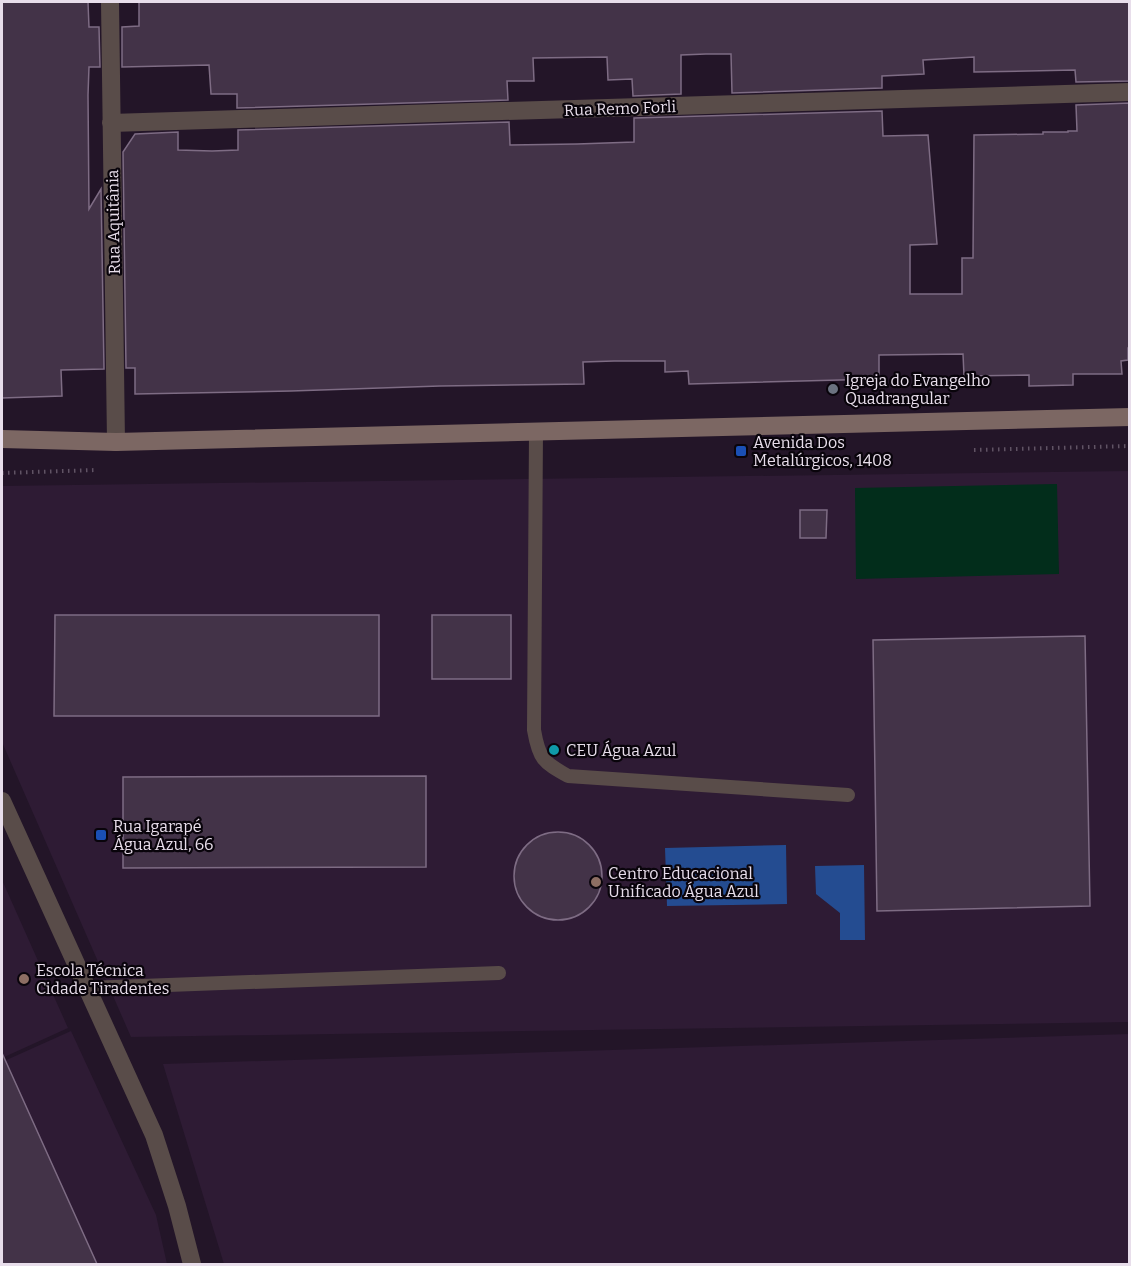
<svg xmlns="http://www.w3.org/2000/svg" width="1131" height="1266" font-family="Bitter,serif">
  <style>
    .built { fill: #2e1b34 }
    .green { fill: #022d1b }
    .water { fill: #244c91 }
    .building { fill: #433348; stroke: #7e6c84; stroke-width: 1.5 }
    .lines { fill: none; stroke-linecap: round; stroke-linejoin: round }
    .path { stroke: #605364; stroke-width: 4; stroke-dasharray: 1.5 4.5; stroke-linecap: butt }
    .service { stroke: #594c49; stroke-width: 14 }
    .minor { stroke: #594c49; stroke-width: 18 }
    .secondary { stroke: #7c6763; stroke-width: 18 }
    .worship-dot { fill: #6b7280; stroke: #09040b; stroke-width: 2 }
    .transit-dot { fill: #1a4fb4; stroke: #09040b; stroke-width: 2 }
    .culture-dot { fill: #0f9aa8; stroke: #09040b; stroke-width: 2 }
    .education-dot { fill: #8d6e63; stroke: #09040b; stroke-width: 2 }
    .labels { text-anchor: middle; stroke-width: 4.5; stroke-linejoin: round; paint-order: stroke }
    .street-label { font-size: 16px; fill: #e8deeb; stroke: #09040b }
    .poi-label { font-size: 16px; fill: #e8deeb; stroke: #09040b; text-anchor: start }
  </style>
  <rect width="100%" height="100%" fill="#231528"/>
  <!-- built -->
  <path class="built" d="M 1129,471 L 1129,1022 L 131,1037 L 2,742 L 2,486 Z
    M 2,880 L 68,1028 L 2,1058 Z
    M 71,1031 L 156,1215 L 167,1264 L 2,1264 L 2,1062 Z
    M 1129,1034 L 1129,1264 L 224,1264 L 163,1064 Z"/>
  <!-- green -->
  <path class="green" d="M 1057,484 L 1059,574 L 856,579 L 855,488 Z"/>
  <!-- water -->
  <path class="water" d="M 786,845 L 787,904 L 667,906 L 665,848 Z
    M 864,865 L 865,940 L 840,940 L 840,913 L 816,894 L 815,866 Z"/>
  <!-- building -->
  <path class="building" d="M 2,2 L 88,2 L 89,27 L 99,27 L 100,67 L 89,67 L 88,95 L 89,209 L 101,189 L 104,369 L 61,370 L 62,396 L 2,398 Z
    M 139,2 L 1130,2 L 1130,81 L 1076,82 L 1075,70 L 974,72 L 974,57 L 923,60 L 924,74 L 882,76 L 882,88 L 732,93 L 731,54 L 706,54 L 681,55 L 681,94 L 633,96 L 632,79 L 608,80 L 607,57 L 533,58 L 534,81 L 507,81 L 508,100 L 237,108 L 237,94 L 211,94 L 209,65 L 122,67 L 122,27 L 139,26 Z
    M 1130,103 L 1130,348 L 1128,348 L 1128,360 L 1121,361 L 1122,374 L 1073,374 L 1073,385 L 1029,386 L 1029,375 L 964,376 L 963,354 L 879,355 L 879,379 L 689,384 L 688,371 L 665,372 L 665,361 L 614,361 L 583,362 L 584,384 L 440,386 L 291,391 L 135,394 L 135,368 L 126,368 L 123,152 L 135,134 L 178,132 L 178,150 L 212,151 L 238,150 L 238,130 L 509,122 L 510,145 L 577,144 L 634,142 L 634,118 L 882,111 L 883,136 L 928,135 L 937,244 L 910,245 L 910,294 L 962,294 L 962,258 L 973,258 L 974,135 L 1043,134 L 1043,132 L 1068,132 L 1068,131 L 1077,131 L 1076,105 Z
    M 800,510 L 827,510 L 826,538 L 800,538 Z
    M 55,615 L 379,615 L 379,716 L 54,716 Z
    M 432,615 L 511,615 L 511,679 L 432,679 Z
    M 1085,636 L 1090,906 L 877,911 L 873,640 Z
    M 426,776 L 426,867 L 123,868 L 123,777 Z
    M514 876a44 44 0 1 1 88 0a44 44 0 1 1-88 0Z
    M 2,1053 L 97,1264 L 2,1264 Z"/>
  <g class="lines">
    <!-- path -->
    <path class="path" d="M 974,450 L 1130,446
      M 2,473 L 97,470"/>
    <!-- service -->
    <path class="service" d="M 536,432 L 534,730 C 539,759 543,762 568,776 L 848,795
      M 87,988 L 499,973"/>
    <!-- minor -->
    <path class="minor" d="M 110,2 L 116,442
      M 111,123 L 1130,92
      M 2,801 L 154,1135 L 177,1206 L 192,1264"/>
    <!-- secondary -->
    <path class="secondary" d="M 2,439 L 116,442 L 1130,417"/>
  </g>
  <!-- markers -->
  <circle class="worship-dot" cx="833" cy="389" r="6"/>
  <g class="transit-dot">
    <rect x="735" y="445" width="12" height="12" rx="3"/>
    <rect x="95" y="829" width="12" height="12" rx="3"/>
  </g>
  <circle class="culture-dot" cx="554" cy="750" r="6"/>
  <g class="education-dot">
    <circle cx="596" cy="882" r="6"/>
    <circle cx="24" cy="979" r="6"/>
  </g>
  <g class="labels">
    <!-- street labels -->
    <g class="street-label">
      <text transform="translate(620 108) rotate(-2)" y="6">Rua Remo Forli</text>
      <text transform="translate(113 222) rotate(-91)" y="6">Rua Aquitânia</text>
    </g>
    <!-- poi labels -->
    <g class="poi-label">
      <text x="845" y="386">Igreja do Evangelho<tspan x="845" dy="18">Quadrangular</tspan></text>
      <text x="753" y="448">Avenida Dos<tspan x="753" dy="18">Metalúrgicos, 1408</tspan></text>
      <text x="566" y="756">CEU Água Azul</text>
      <text x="113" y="832">Rua Igarapé<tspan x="113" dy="18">Água Azul, 66</tspan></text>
      <text x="608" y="879">Centro Educacional<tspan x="608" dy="18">Unificado Água Azul</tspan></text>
      <text x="36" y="976">Escola Técnica<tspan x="36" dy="18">Cidade Tiradentes</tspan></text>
    </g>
  </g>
  <!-- border -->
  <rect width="1131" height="1266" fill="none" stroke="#e8deeb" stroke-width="6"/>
</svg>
